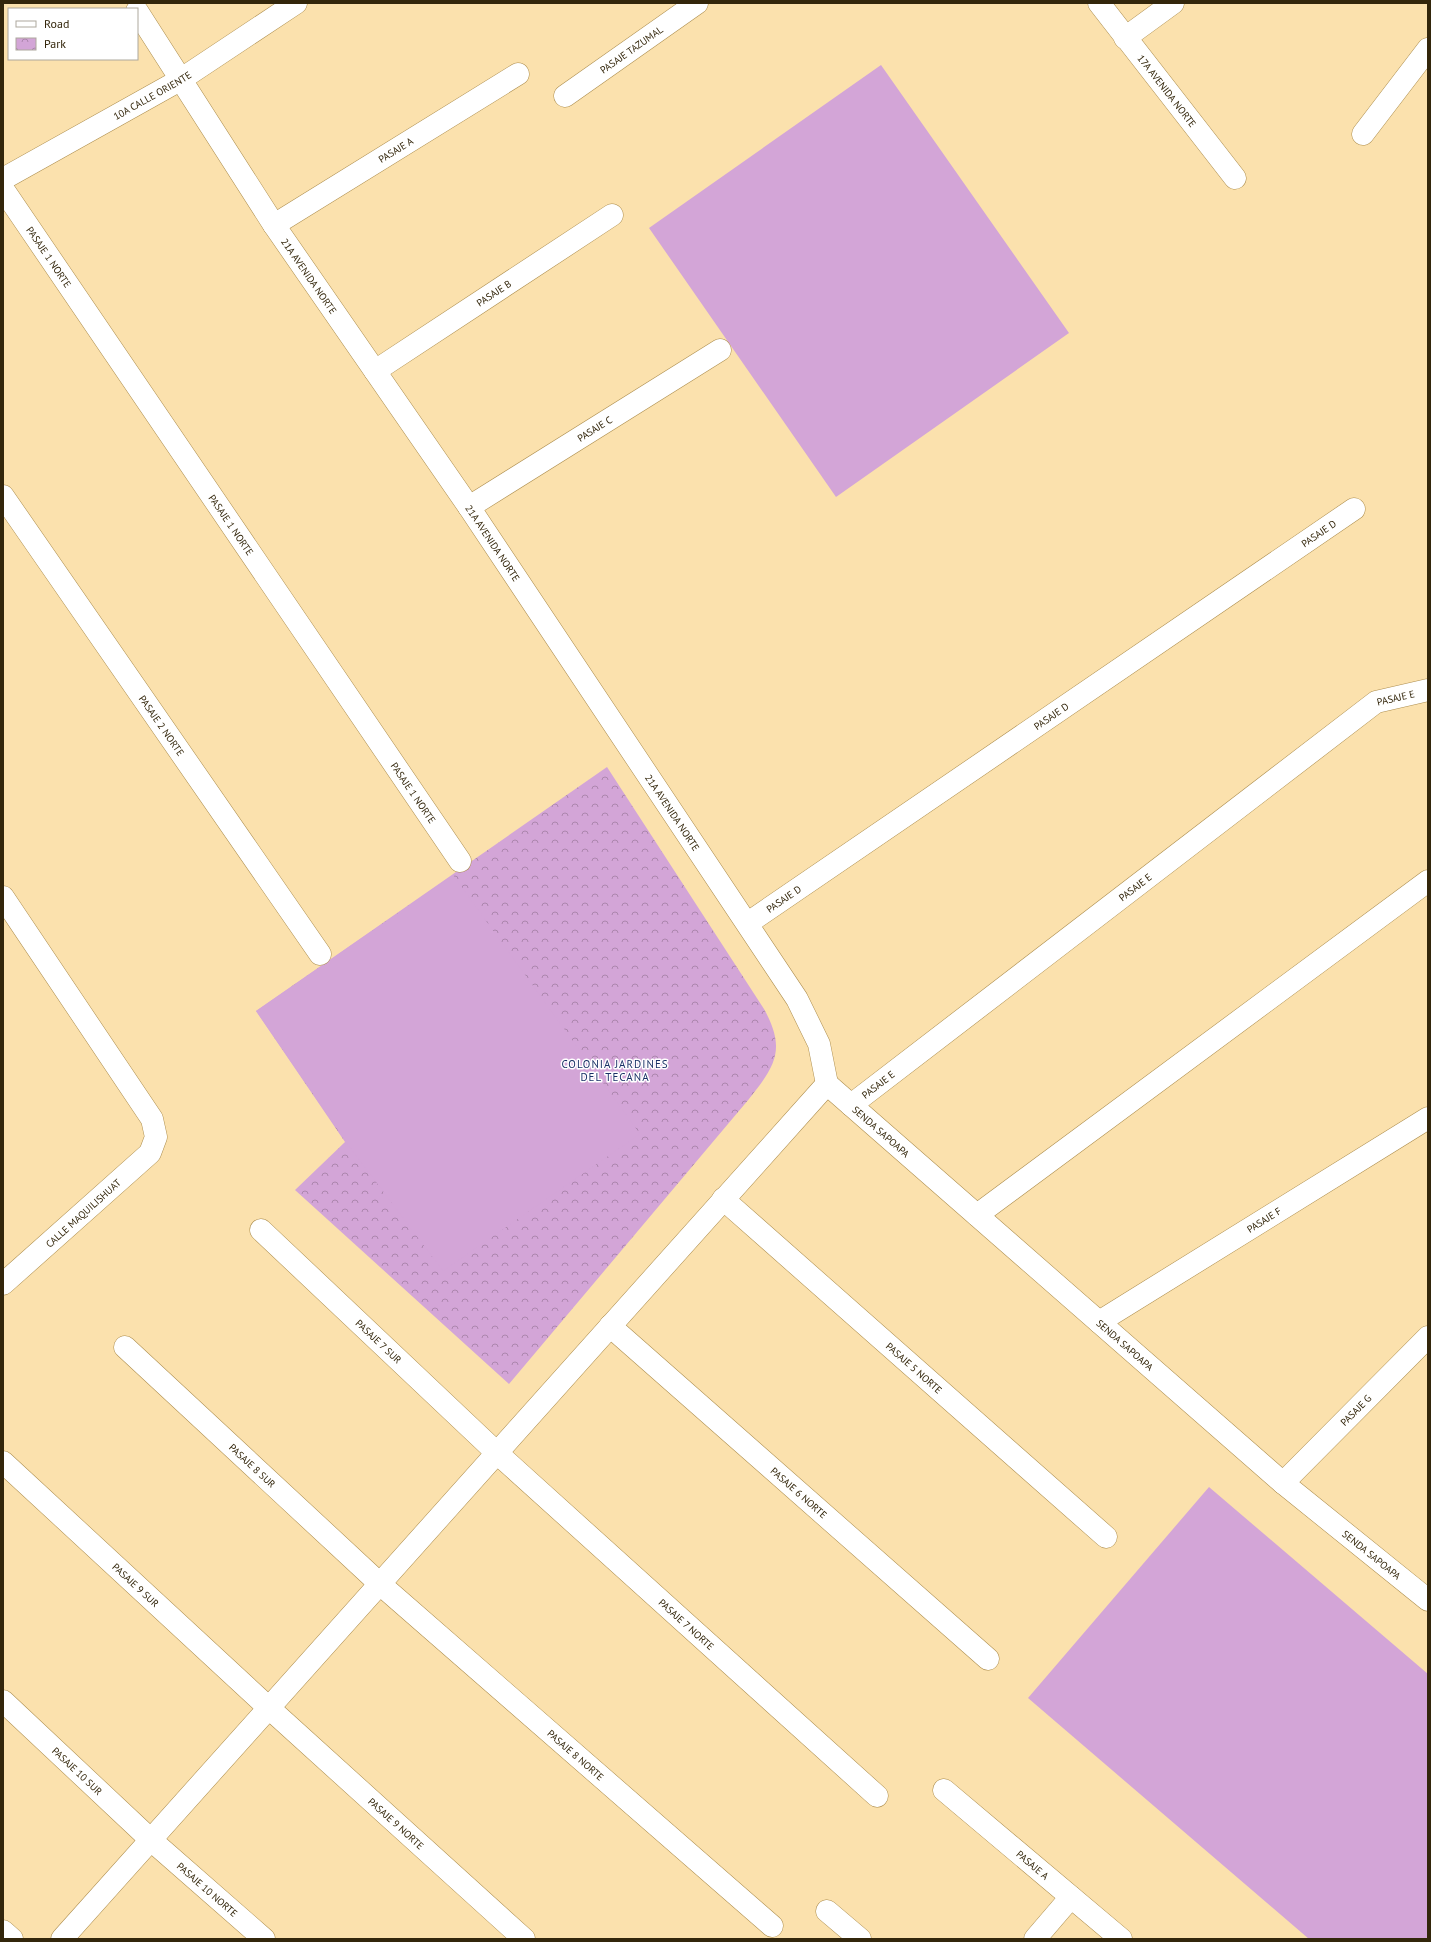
<svg xmlns="http://www.w3.org/2000/svg" width="1431" height="1942" font-family="'PT Sans',sans-serif">
  <style>
    .park { fill: url(#park-crowns) }
    .garden { fill: #d3a5d7 }
    .lines { fill: none; stroke-linecap: round; stroke-linejoin: round }
    .street-casing { stroke: #ad8e4e; stroke-width: 23 }
    .street { stroke: #fff; stroke-width: 22 }
    .labels { text-anchor: middle; stroke-width: 3; stroke-linejoin: round; paint-order: stroke }
    .street-label { font-size: 10px; fill: #33260b; stroke: #fff }
    .neighbourhood-label { font-size: 11px; letter-spacing: 1px; fill: #193066; stroke: #fff }
  </style>
  <defs>
    <pattern id="park-crowns" width="20" height="18" patternUnits="userSpaceOnUse"><rect width="20" height="18" fill="#d3a5d7"/><path d="M2 6a3 3 0 1 1 6 0M12 15a3 3 0 1 1 6 0" fill="none" stroke="#ac86ad"/></pattern>
  </defs>
  <rect width="100%" height="100%" fill="#fbe1ad"/>
  <!-- park -->
  <path class="park" d="M 607,767 L 764,1009 C 786,1049 776,1065 749,1099 L 509,1384 L 295,1190 L 345,1142 L 256,1011 Z"/>
  <!-- garden -->
  <path class="garden" d="M 881,65 L 1069,333 L 836,497 L 649,228 Z
    M 453,875 L 640,1134 L 443,1271 L 346,1142 L 256,1011 Z
    M 1209,1487 L 1428,1674 L 1428,1939 L 1309,1939 L 1028,1698 Z"/>
  <g class="lines">
    <!-- street casing -->
    <g class="street-casing">
      <g id="street">
        <path id="s1" d="M 1099,3 L 1235,178"/>
        <path id="s2" d="M 137,11 L 274,225 L 469,507 L 797,999 L 819,1044 L 827,1084"/>
        <path d="M 1125,38 L 1173,3"/>
        <path id="s3" d="M 565,96 L 697,3"/>
        <path d="M 1363,134 L 1428,49"/>
        <path id="s4" d="M 3,179 L 180,80 L 296,3"/>
        <path id="s5" d="M 3,189 L 460,861"/>
        <path id="s6" d="M 274,225 L 518,74"/>
        <path id="s7" d="M 375,371 L 612,215"/>
        <path id="s8" d="M 3,496 L 320,954"/>
        <path id="s9" d="M 469,507 L 720,350"/>
        <path d="M 3,897 L 152,1119 L 156,1137 L 150,1153 L 3,1284"/>
        <path id="s10" d="M 748,923 L 1354,509"/>
        <path id="s11" d="M 827,1084 L 1283,1483 L 1428,1600"/>
        <path id="s12" d="M 851,1105 L 1376,702 L 1428,690"/>
        <path id="s13" d="M 723,1199 L 1106,1537"/>
        <path d="M 977,1215 L 1428,881"/>
        <path id="s14" d="M 261,1230 L 497,1453 L 877,1796"/>
        <path id="s15" d="M 1099,1322 L 1428,1118"/>
        <path id="s16" d="M 610,1326 L 988,1659"/>
        <path id="s17" d="M 125,1347 L 380,1584 L 772,1926"/>
        <path id="s18" d="M 3,1462 L 269,1708 L 524,1939"/>
        <path id="s19" d="M 1283,1483 L 1428,1337"/>
        <path id="s20" d="M 3,1701 L 151,1840 L 264,1939"/>
        <path id="s21" d="M 944,1790 L 1121,1939"/>
        <path d="M 827,1911 L 860,1939"/>
        <path d="M 3,1931 L 12,1939"/>
        <path d="M 62,1939 L 827,1084"/>
        <path d="M 1035,1939 L 1071,1897"/>
      </g>
    </g>
    <!-- street -->
    <use href="#street" class="street"/>
  </g>
  <g class="labels">
    <!-- street labels -->
    <g class="street-label">
      <text dy="4" stroke="none"><textPath href="#s3" startOffset="81">PASAJE TAZUMAL</textPath></text>
      <text dy="4" stroke="none"><textPath href="#s1" startOffset="111">17A AVENIDA NORTE</textPath></text>
      <text dy="4" stroke="none"><textPath href="#s4" startOffset="171">10A CALLE ORIENTE</textPath></text>
      <text dy="4" stroke="none"><textPath href="#s6" startOffset="143">PASAJE A</textPath></text>
      <text dy="4" stroke="none"><textPath href="#s5" startOffset="82">PASAJE 1 NORTE</textPath></text>
      <text dy="4" stroke="none"><textPath href="#s2" startOffset="316">21A AVENIDA NORTE</textPath></text>
      <text dy="4" stroke="none"><textPath href="#s7" startOffset="142">PASAJE B</textPath></text>
      <text dy="4" stroke="none"><textPath href="#s9" startOffset="148">PASAJE C</textPath></text>
      <text dy="4" stroke="none"><textPath href="#s5" startOffset="406">PASAJE 1 NORTE</textPath></text>
      <text dy="4" stroke="none"><textPath href="#s10" startOffset="691">PASAJE D</textPath></text>
      <text dy="4" stroke="none"><textPath href="#s2" startOffset="640">21A AVENIDA NORTE</textPath></text>
      <text dy="4" stroke="none"><textPath href="#s12" startOffset="682">PASAJE E</textPath></text>
      <text dy="4" stroke="none"><textPath href="#s10" startOffset="367">PASAJE D</textPath></text>
      <text dy="4" stroke="none"><textPath href="#s8" startOffset="279">PASAJE 2 NORTE</textPath></text>
      <text dy="4" stroke="none"><textPath href="#s5" startOffset="730">PASAJE 1 NORTE</textPath></text>
      <text dy="4" stroke="none"><textPath href="#s2" startOffset="964">21A AVENIDA NORTE</textPath></text>
      <text dy="4" stroke="none"><textPath href="#s12" startOffset="358">PASAJE E</textPath></text>
      <text dy="4" stroke="none"><textPath href="#s10" startOffset="43">PASAJE D</textPath></text>
      <text dy="4" stroke="none"><textPath href="#s12" startOffset="34">PASAJE E</textPath></text>
      <text dy="4" stroke="none"><textPath href="#s11" startOffset="72">SENDA SAPOAPA</textPath></text>
      <text transform="translate(83 1213) rotate(-42)" y="4">CALLE MAQUILISHUAT</text>
      <text dy="4" stroke="none"><textPath href="#s15" startOffset="194">PASAJE F</textPath></text>
      <text dy="4" stroke="none"><textPath href="#s14" startOffset="162">PASAJE 7 SUR</textPath></text>
      <text dy="4" stroke="none"><textPath href="#s11" startOffset="396">SENDA SAPOAPA</textPath></text>
      <text dy="4" stroke="none"><textPath href="#s13" startOffset="255">PASAJE 5 NORTE</textPath></text>
      <text dy="4" stroke="none"><textPath href="#s19" startOffset="103">PASAJE G</textPath></text>
      <text dy="4" stroke="none"><textPath href="#s17" startOffset="174">PASAJE 8 SUR</textPath></text>
      <text dy="4" stroke="none"><textPath href="#s16" startOffset="252">PASAJE 6 NORTE</textPath></text>
      <text dy="4" stroke="none"><textPath href="#s11" startOffset="720">SENDA SAPOAPA</textPath></text>
      <text dy="4" stroke="none"><textPath href="#s18" startOffset="181">PASAJE 9 SUR</textPath></text>
      <text dy="4" stroke="none"><textPath href="#s14" startOffset="580">PASAJE 7 NORTE</textPath></text>
      <text dy="4" stroke="none"><textPath href="#s17" startOffset="608">PASAJE 8 NORTE</textPath></text>
      <text dy="4" stroke="none"><textPath href="#s20" startOffset="102">PASAJE 10 SUR</textPath></text>
      <text dy="4" stroke="none"><textPath href="#s18" startOffset="534">PASAJE 9 NORTE</textPath></text>
      <text dy="4" stroke="none"><textPath href="#s21" startOffset="116">PASAJE A</textPath></text>
      <text dy="4" stroke="none"><textPath href="#s20" startOffset="278">PASAJE 10 NORTE</textPath></text>
    </g>
    <!-- neighbourhood labels -->
    <g class="neighbourhood-label">
      <text x="615" y="1068">COLONIA JARDINES<tspan x="615" dy="13">DEL TECANA</tspan></text>
    </g>
  </g>
  <!-- border -->
  <rect width="1431" height="1942" fill="none" stroke="#33260b" stroke-width="8"/>
  <!-- legend -->
  <rect x="8" y="8" width="130" height="52" fill="#ffffff" stroke="#ada89d"/>
  <rect x="16" y="21" width="20" height="6" fill="#ffffff" stroke="#ada89d"/>
  <text x="44" y="28" font-size="12" fill="#33260b">Road</text>
  <rect x="16" y="38" width="20" height="12" fill="url(#park-crowns)" stroke="#ada89d"/>
  <text x="44" y="48" font-size="12" fill="#33260b">Park</text>
</svg>
